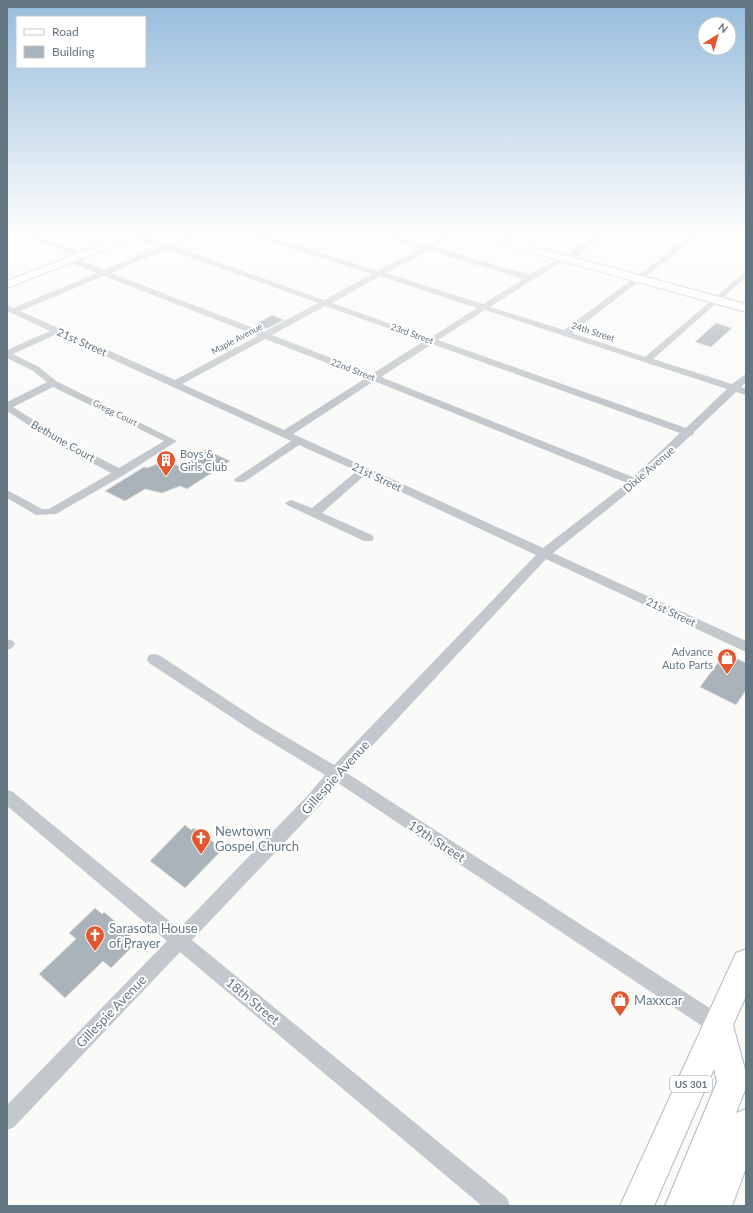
<svg xmlns="http://www.w3.org/2000/svg" width="753" height="1213" font-family="Lato,sans-serif">
  <style>
    .building { fill: #aab3b9; stroke: #dcdcda }
    .lines { fill: none; stroke-linecap: round; stroke-linejoin: round }
    .secondary-casing { stroke: #b3babf; stroke-width: 2 }
    .primary-casing { stroke: #b5babe; stroke-width: 2 }
    .street { fill: #c3c8cc; fill-rule: evenodd }
    .secondary { fill: #fff; fill-rule: evenodd }
    .primary { fill: #fff; fill-rule: evenodd }
    .labels { text-anchor: middle; stroke-width: 4; stroke-linejoin: round; paint-order: stroke }
    .far-street-label { font-size: 9px; fill: #657683; stroke: #fff }
    .shield { fill: #fff; stroke: #939fa8; stroke-width: 1 }
    .shield-label { font-size: 10px; font-weight: bold; fill: #657683 }
    .street-label { font-size: 11px; fill: #657683; stroke: #fff }
    .poi-label { font-size: 11px; fill: #657683; stroke: #fff; text-anchor: start }
    .near-street-label { font-size: 13px; fill: #657683; stroke: #fff }
    .near-poi-label { font-size: 13px; fill: #657683; stroke: #fff; text-anchor: start }
  </style>
  <rect width="100%" height="100%" fill="#fafaf8"/>
  <!-- building -->
  <path class="building" d="M 272,315 L 284,320 L 266,329 L 255,325 Z
    M 716,323 L 732,328 L 711,347 L 695,342 Z
    M 206,450 L 230,461 L 187,489 L 180,486 L 162,493 L 145,489 L 125,501 L 105,491 L 144,467 L 147,468 L 162,462 L 181,466 Z
    M 725,653 L 746,663 L 746,690 L 736,705 L 700,687 Z
    M 185,825 L 191,830 L 194,828 L 223,849 L 185,888 L 150,861 Z
    M 95,908 L 102,914 L 104,912 L 131,935 L 128,938 L 135,944 L 111,968 L 103,961 L 65,998 L 39,974 L 76,939 L 69,933 Z"/>
  <g class="lines">
    <!-- secondary casing -->
    <g class="secondary-casing">
      <path id="secondary" d="M 133,232 L 146,232 L 145,234 L 7,288 L 7,281 Z
        M 464,232 L 479,232 L 746,304 L 746,312 L 465,234 Z"/>
    </g>
    <!-- primary casing -->
    <g class="primary-casing">
      <path id="primary" d="M 746,949 L 746,996 L 733,1025 L 746,1073 L 746,1088 L 736,1113 L 746,1109 L 746,1168 L 732,1206 L 665,1206 L 717,1082 L 714,1069 L 654,1206 L 620,1206 L 736,953 Z"/>
    </g>
    <!-- street -->
    <path class="street" d="M 17,232 L 27,232 L 87,255 L 80,257 Z
      M 195,232 L 205,232 L 173,246 L 324,300 L 372,274 L 247,234 L 247,232 L 256,232 L 378,271 L 422,248 L 375,234 L 375,232 L 385,232 L 427,245 L 451,232 L 459,232 L 434,247 L 529,275 C 542,267 556,261 570,253 C 583,246 595,232 610,232 L 576,257 L 553,267 L 490,307 L 564,330 L 696,232 L 703,232 L 572,333 L 645,357 L 746,271 L 746,277 L 653,359 L 732,384 L 746,374 L 746,382 L 741,387 L 746,389 L 746,395 L 736,392 L 694,432 L 693,435 L 690,436 L 639,484 L 553,553 L 746,641 L 746,652 L 546,559 L 347,773 L 725,1018 L 728,1025 L 725,1032 L 718,1035 L 711,1032 L 338,783 L 321,804 L 192,940 L 507,1198 L 510,1206 L 482,1206 L 180,952 L 14,1127 L 7,1130 L 7,1105 L 167,941 L 7,806 L 7,790 L 13,792 L 179,929 L 309,794 L 325,775 L 251,730 L 149,663 L 147,659 L 149,655 L 154,654 L 159,655 L 261,722 L 334,765 L 536,555 L 365,475 L 322,513 L 372,535 L 374,538 L 372,541 L 364,541 L 287,505 L 285,503 L 291,500 L 312,508 L 357,471 L 299,445 L 244,482 L 236,482 L 234,480 L 236,478 L 291,441 L 57,334 L 13,354 L 39,367 L 56,381 L 177,441 L 124,475 L 56,514 L 36,515 L 7,498 L 7,490 L 42,509 L 49,509 L 111,473 L 62,447 L 7,411 L 7,402 L 47,382 L 33,371 L 7,358 L 7,350 L 50,331 L 7,311 L 7,305 L 13,308 L 97,273 L 68,262 L 68,258 L 74,258 L 104,270 L 160,247 L 131,237 L 131,233 L 137,233 L 166,244 ZM 167,249 L 318,303 L 264,332 L 111,273 ZM 429,250 L 523,279 L 483,304 L 386,273 ZM 104,276 L 258,336 L 175,380 L 20,311 ZM 380,276 L 477,308 L 430,338 L 332,303 ZM 325,306 L 424,341 L 372,374 L 272,335 ZM 485,310 L 727,389 L 686,428 L 438,340 ZM 265,339 L 366,378 L 284,430 L 182,384 ZM 432,344 L 680,433 L 633,477 L 381,377 ZM 374,381 L 627,483 L 543,548 L 293,434 ZM 53,387 L 164,441 L 119,468 L 70,443 L 13,407 Z
      M 508,232 L 517,232 L 502,242 L 496,242 L 496,238 Z
      M 7,639 L 13,641 L 15,644 L 12,648 L 7,650 Z"/>
    <!-- secondary -->
    <use href="#secondary" class="secondary"/>
    <!-- primary -->
    <use href="#primary" class="primary"/>
  </g>
  <!-- sky -->
  <linearGradient id="sky" x2="0" y2="1"><stop stop-color="#96bcdc"/><stop offset="0.58" stop-color="#fdfdfc"/><stop offset="1" stop-color="#fdfdfc" stop-opacity="0"/></linearGradient>
  <rect width="753" height="402" fill="url(#sky)"/>
  <!-- icons -->
  <defs>
    <g id="building-pin" transform="scale(1)"><path d="M0 17L-7.5 6A9.5 9.5 0 1 1 7.5 6Z" fill="#e4572e" stroke="#fff"/><path d="M-4-6H4V6H1V3H-1V6H-4ZM-2.5-4.3h1.7v1.8h-1.7ZM.8-4.3h1.7v1.8H.8ZM-2.5-1h1.7V.8h-1.7ZM.8-1h1.7V.8H.8Z" fill="#fff"/></g>
    <g id="shop-pin" transform="scale(1)"><path d="M0 17L-7.5 6A9.5 9.5 0 1 1 7.5 6Z" fill="#e4572e" stroke="#fff"/><path d="M-5-2.5h2.3a2.7 3.5 0 0 1 5.4 0H5L5.5 6h-11ZM-1.5-2.5h3a1.5 2.3 0 0 0-3 0Z" fill="#fff"/></g>
    <g id="church-pin" transform="scale(1)"><path d="M0 17L-7.5 6A9.5 9.5 0 1 1 7.5 6Z" fill="#e4572e" stroke="#fff"/><path d="M-1.2-6h2.4v3.5h3.3v2.4h-3.3V6h-2.4V-.1h-3.3v-2.4h3.3Z" fill="#fff"/></g>
  </defs>
  <g fill-rule="evenodd">
    <use href="#building-pin" x="166" y="460"/>
    <use href="#shop-pin" x="727" y="658"/>
    <use href="#church-pin" x="201" y="838"/>
    <use href="#church-pin" x="95" y="935"/>
    <use href="#shop-pin" x="620" y="1000"/>
  </g>
  <g class="labels">
    <!-- far-street labels -->
    <g class="far-street-label">
      <text transform="translate(593 332) rotate(18)" y="3">24th Street</text>
      <text transform="translate(412 334) rotate(20)" y="3">23rd Street</text>
      <text transform="translate(237 339) rotate(-28)" y="3">Maple Avenue</text>
      <text transform="translate(353 370) rotate(21)" y="3">22nd Street</text>
      <text transform="translate(115 413) rotate(26)" y="3">Gregg Court</text>
    </g>
    <!-- shield labels -->
    <rect class="shield" x="670" y="1076" width="42" height="16" rx="3"/>
    <g class="shield-label">
      <text x="691" y="1088">US 301</text>
    </g>
    <!-- street labels -->
    <g class="street-label">
      <text transform="translate(82 342) rotate(24)" y="4">21st Street</text>
      <text transform="translate(63 441) rotate(30)" y="4">Bethune Court</text>
      <text transform="translate(649 469) rotate(-41)" y="4">Dixie Avenue</text>
      <text transform="translate(377 477) rotate(25)" y="4">21st Street</text>
      <text transform="translate(671 612) rotate(25)" y="4">21st Street</text>
    </g>
    <!-- poi labels -->
    <g class="poi-label">
      <text x="180" y="458">Boys &amp;<tspan x="180" dy="13">Girls Club</tspan></text>
      <text x="713" y="656" text-anchor="end">Advance<tspan x="713" dy="13">Auto Parts</tspan></text>
    </g>
    <!-- near-street labels -->
    <g class="near-street-label">
      <text transform="translate(335 777) rotate(-48)" y="5">Gillespie Avenue</text>
      <text transform="translate(437 841) rotate(33)" y="5">19th Street</text>
      <text transform="translate(253 1001) rotate(40)" y="5">18th Street</text>
      <text transform="translate(111 1011) rotate(-46)" y="5">Gillespie Avenue</text>
    </g>
    <!-- near-poi labels -->
    <g class="near-poi-label">
      <text x="215" y="836">Newtown<tspan x="215" dy="15">Gospel Church</tspan></text>
      <text x="109" y="933">Sarasota House<tspan x="109" dy="15">of Prayer</tspan></text>
      <text x="634" y="1005">Maxxcar</text>
    </g>
  </g>
  <!-- border -->
  <rect width="753" height="1213" fill="none" stroke="#657683" stroke-width="16"/>
  <!-- legend -->
  <rect x="16" y="16" width="130" height="52" fill="#ffffff" stroke="#c1c8cd"/>
  <rect x="24" y="29" width="20" height="6" fill="#ffffff" stroke="#c1c8cd"/>
  <text x="52" y="36" font-size="12" fill="#657683">Road</text>
  <rect x="24" y="46" width="20" height="12" fill="#aab3b9" stroke="#c1c8cd"/>
  <text x="52" y="56" font-size="12" fill="#657683">Building</text>
  <!-- north arrow -->
  <g transform="translate(717 36) rotate(37)"><circle r="19" fill="#ffffff" stroke="#c1c8cd"/>
  <path d="M0-3L7 15L0 10L-7 15Z" fill="#e4572e"/>
  <text y="-6" font-size="11" font-weight="bold" text-anchor="middle" fill="#657683">N</text>
  </g>
</svg>
